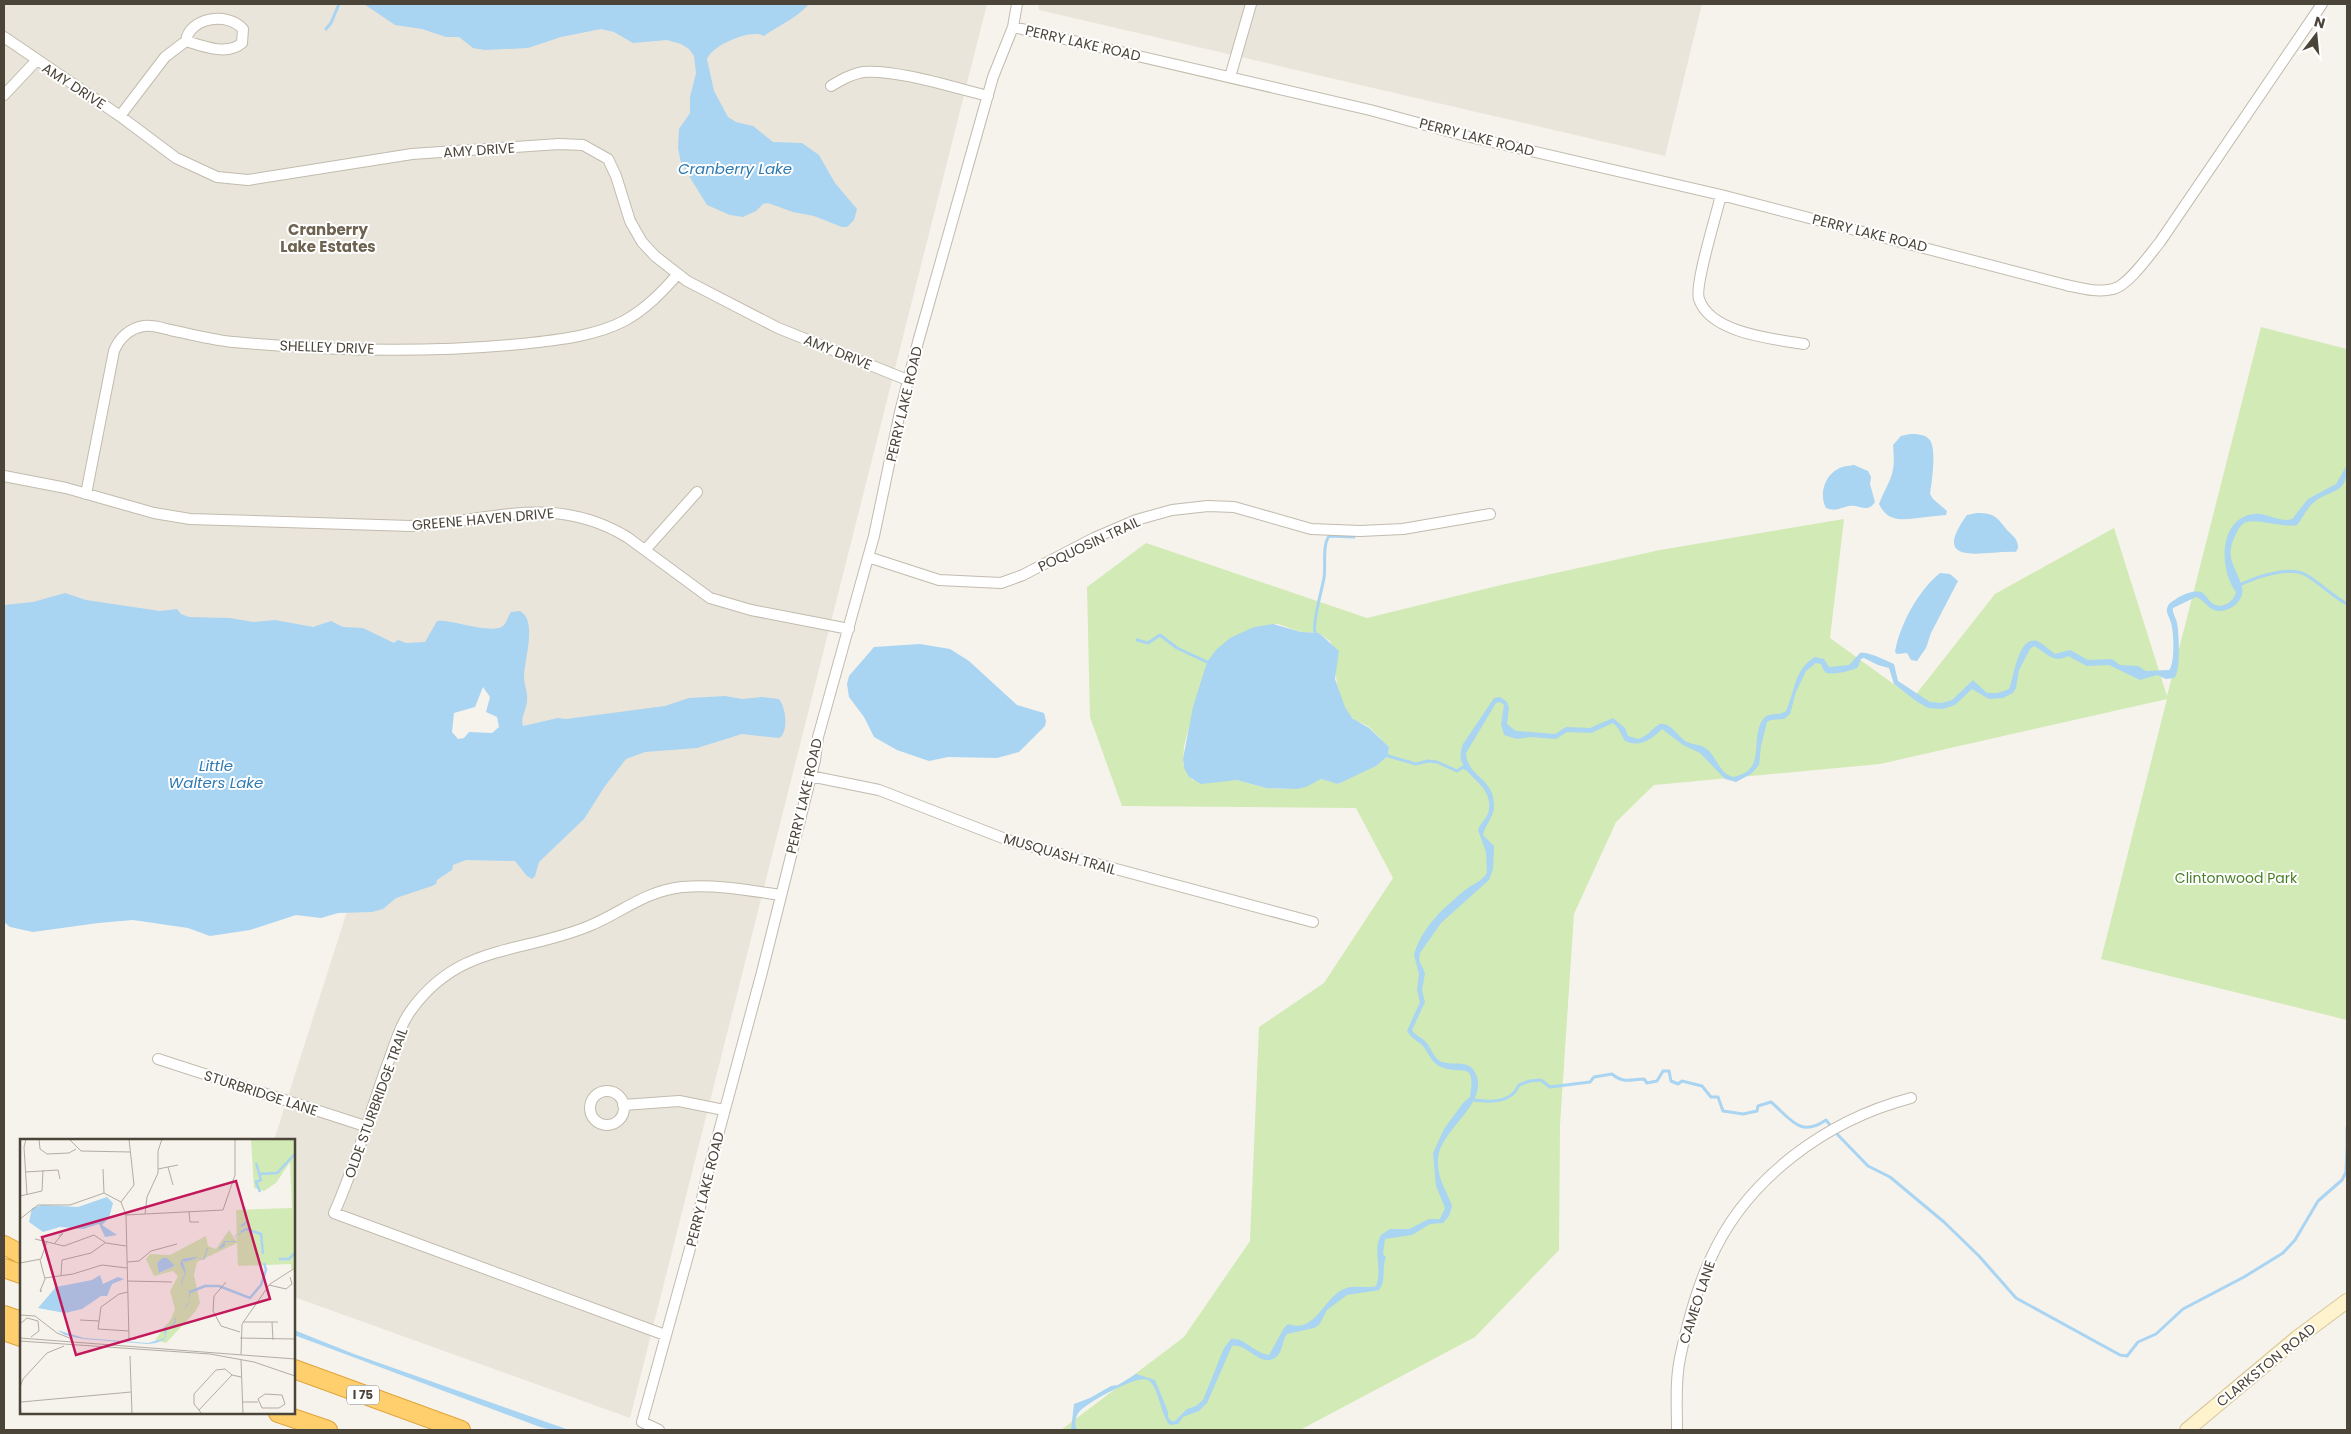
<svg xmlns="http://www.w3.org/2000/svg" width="2351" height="1434" font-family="Poppins,sans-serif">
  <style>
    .residential { fill: #eae5da; fill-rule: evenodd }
    .green { fill: #d2eab5; fill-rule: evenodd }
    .water { fill: #a9d4f2; fill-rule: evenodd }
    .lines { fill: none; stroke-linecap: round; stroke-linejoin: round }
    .stream { stroke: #a9d4f2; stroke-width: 3 }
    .street-casing { stroke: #c2bbae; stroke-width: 12 }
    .secondary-casing { stroke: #d6c79b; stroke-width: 16 }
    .highway-casing { stroke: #e0a43c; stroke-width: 20 }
    .street { stroke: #fff; stroke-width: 10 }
    .secondary { stroke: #fff3cd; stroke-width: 14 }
    .highway { stroke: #ffcf6e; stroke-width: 18 }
    .labels { text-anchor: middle; stroke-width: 4; stroke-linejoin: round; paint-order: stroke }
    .shield { fill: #fff; stroke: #817c74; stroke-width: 1 }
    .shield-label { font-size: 12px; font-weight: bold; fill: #4b4439 }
    .street-label { font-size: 14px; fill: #4b4439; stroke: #fff }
    .park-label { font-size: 14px; fill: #4a7f2a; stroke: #fff }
    .water-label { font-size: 15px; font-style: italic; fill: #2e7ab2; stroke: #fff }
    .neighbourhood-label { font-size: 15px; font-weight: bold; fill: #6e6250; stroke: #fff }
    .inset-river { fill: none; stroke: #a9d4f2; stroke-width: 2.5 }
    .inset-road { fill: none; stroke: #b2ada4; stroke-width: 1 }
    .view { fill: #c2185b; fill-opacity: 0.15; stroke: #c2185b; stroke-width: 2.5 }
    .inset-edge { fill: none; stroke: #4b4439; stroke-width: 2.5 }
  </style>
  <rect width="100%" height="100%" fill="#f6f3ec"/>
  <!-- residential -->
  <path class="residential" d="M 4,4 L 987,4 L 630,1418 L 294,1297 L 294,1140 L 274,1140 L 382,802 L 4,740 ZM 454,659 L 508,664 L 511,777 L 382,802 Z
    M 1038,4 L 1702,4 L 1665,156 L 1039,10 Z"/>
  <!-- green -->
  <path class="green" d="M 2261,327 L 2347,349 L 2347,1020 L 2101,959 L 2167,699 L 1880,764 L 1654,785 L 1616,822 L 1574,914 L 1560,1125 L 1559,1250 L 1475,1337 L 1300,1430 L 1061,1430 L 1184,1337 L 1250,1241 L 1259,1027 L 1324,983 L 1393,878 L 1356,808 L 1122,806 L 1090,717 L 1087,587 L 1146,543 L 1367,618 L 1501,585 L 1660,550 L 1844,519 L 1830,638 L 1913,698 L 1995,594 L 2114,528 L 2167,696 ZM 1278,624 L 1301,632 L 1319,633 L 1331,642 C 1336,663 1335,700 1350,716 C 1355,721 1364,723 1370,728 C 1377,734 1382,741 1389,747 L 1388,756 L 1376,766 L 1353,775 L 1339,784 L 1321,779 L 1302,788 L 1284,789 L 1266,788 L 1237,780 L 1209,782 L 1192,780 L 1183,764 L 1184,746 L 1207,662 L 1254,627 Z"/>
  <!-- water -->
  <path class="water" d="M 364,4 L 809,4 C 796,19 779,25 764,36 C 752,28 712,45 707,59 L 714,91 L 728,117 L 736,122 L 753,126 L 773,142 L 802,143 L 819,155 L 835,183 L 857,209 L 854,220 L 847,227 L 842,227 L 814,216 L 793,212 L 768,203 L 763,204 L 756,211 L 743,217 L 730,215 L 707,205 L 681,163 L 678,148 L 679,129 L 690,113 L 690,97 L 696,73 L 694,56 L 689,49 L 681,44 L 667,40 L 633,43 L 614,32 L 601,29 L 561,37 L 528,48 L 485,50 L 473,48 L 459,37 L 446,37 L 422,29 L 395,25 Z
    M 1910,434 C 1916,434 1924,434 1929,439 C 1937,447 1932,481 1930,494 L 1933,499 L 1947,511 L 1946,515 C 1939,516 1932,516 1926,517 C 1906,519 1889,525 1879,504 C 1890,477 1896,477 1893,445 L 1901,436 Z
    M 1854,465 L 1868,471 L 1871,477 L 1870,484 L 1875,502 C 1867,514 1860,504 1849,506 C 1839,508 1836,512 1826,508 C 1819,495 1824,476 1838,469 C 1842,466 1849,466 1854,465 Z
    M 2347,465 C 2347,495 2333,488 2314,502 C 2306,509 2303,518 2297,525 C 2283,528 2253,517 2244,523 C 2240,526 2237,531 2235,536 C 2224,559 2236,566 2242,587 C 2245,600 2231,612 2218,611 C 2208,610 2205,600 2196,597 L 2173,608 C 2172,614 2176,617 2177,623 C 2179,633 2181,673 2174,678 L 2166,679 L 2157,675 L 2140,680 L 2109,665 L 2087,666 L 2068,656 C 2053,664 2047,653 2034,646 L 2030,649 L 2019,670 L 2016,688 L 2013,693 L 2003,698 L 1989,699 L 1972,689 L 1955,705 L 1943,709 L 1928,708 L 1916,701 L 1894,684 L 1889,668 L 1878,665 L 1864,658 L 1861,659 L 1858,667 C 1853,671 1830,676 1825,672 C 1823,670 1822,666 1821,664 L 1816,663 L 1806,671 L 1796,692 L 1790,714 L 1784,719 L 1771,720 L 1767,722 L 1761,746 L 1759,765 L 1751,774 L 1736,782 L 1725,779 L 1700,753 L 1683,745 L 1662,729 C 1652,739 1640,748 1625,741 L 1618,728 L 1613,723 L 1591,733 L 1567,732 L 1556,739 L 1530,737 L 1517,739 L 1504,735 L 1501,724 L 1504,705 L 1500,702 L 1496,703 L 1466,753 C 1467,777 1495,778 1494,806 C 1494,818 1485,824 1483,835 L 1494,846 L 1493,869 L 1489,880 L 1441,923 L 1420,953 L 1419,960 L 1425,973 L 1422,990 L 1425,1002 L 1412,1030 C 1415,1035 1419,1036 1424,1040 C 1431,1046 1432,1056 1440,1061 C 1451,1067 1467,1058 1475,1072 C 1491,1104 1440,1128 1438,1159 C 1437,1179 1446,1189 1452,1206 L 1449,1216 L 1443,1223 L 1430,1224 L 1412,1235 L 1385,1239 L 1383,1254 L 1386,1257 C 1381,1268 1387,1279 1379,1290 L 1347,1295 L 1327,1310 L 1319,1325 L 1314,1328 L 1287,1334 C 1282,1340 1283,1353 1275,1358 C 1260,1368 1246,1342 1232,1346 L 1207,1403 L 1199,1411 L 1183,1417 L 1178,1424 L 1170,1425 C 1160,1414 1159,1386 1148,1380 C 1138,1374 1086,1403 1079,1412 C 1075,1417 1074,1425 1077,1430 L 1071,1430 L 1074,1404 L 1090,1398 L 1111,1386 L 1118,1385 L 1136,1374 L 1155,1380 L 1168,1412 L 1168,1417 L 1171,1421 L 1175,1421 L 1187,1409 L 1196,1406 L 1203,1400 L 1224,1348 L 1231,1339 C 1243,1336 1254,1353 1269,1355 L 1284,1328 L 1288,1324 C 1316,1334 1323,1298 1344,1289 C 1354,1284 1366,1289 1376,1286 C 1383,1269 1372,1250 1381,1235 L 1390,1229 L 1409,1229 L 1429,1219 L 1440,1219 L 1445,1208 L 1436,1186 L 1433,1153 L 1444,1129 L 1463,1103 L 1470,1097 C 1476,1059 1463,1076 1441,1067 C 1430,1062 1429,1052 1421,1044 C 1415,1040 1411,1037 1407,1031 L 1420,1002 L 1417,990 L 1419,974 L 1414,955 C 1422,926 1444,908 1465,890 C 1473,884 1481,882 1487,873 L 1486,852 L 1478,830 C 1481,822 1488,818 1489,809 C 1493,779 1450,775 1463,744 L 1494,698 L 1500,697 L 1507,702 L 1509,708 L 1507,724 L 1516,731 L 1555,734 L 1566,727 L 1590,728 L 1613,718 L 1625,728 L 1628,736 L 1638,739 C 1648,737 1654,726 1660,724 C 1670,722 1678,736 1685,741 C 1692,745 1701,744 1707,749 C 1717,758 1720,774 1733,777 C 1769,770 1748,738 1764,718 C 1769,712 1779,716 1786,711 C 1795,691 1794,669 1815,657 L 1824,659 L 1829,667 L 1849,665 L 1860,653 C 1867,651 1885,660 1894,664 L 1898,681 L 1930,702 L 1942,703 L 1952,700 L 1973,680 L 1987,693 L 1998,693 L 2009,689 C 2014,679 2018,632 2039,642 C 2045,645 2049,650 2055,654 L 2070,650 L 2088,660 L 2112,659 L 2120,665 L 2138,666 L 2146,671 L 2169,670 C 2175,664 2174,632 2171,623 C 2169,615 2164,612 2169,604 C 2176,598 2191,589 2201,592 C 2206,594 2208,600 2212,603 C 2222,610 2234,602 2236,592 C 2219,570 2218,518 2254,514 C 2266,512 2279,523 2292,519 L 2308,499 L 2336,484 Z
    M 1977,513 C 1996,513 1997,518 2008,531 C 2014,537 2018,539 2018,548 L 2016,552 C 1986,550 1928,569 1967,515 Z
    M 1940,573 L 1950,574 L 1958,581 L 1931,633 L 1926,648 L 1917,661 L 1911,660 L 1907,653 L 1897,654 L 1895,652 C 1900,624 1918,591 1940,573 Z
    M 65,593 L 86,600 L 160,611 L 177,609 L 181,614 L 189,617 L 230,618 L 253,622 L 275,620 L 313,627 L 331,621 L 343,627 L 363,628 L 394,643 L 398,640 L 406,643 L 425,642 L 437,621 C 452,619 494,636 504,625 C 507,622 508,616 511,612 L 520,611 C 538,621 524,660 524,677 C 524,685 528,692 527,700 C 527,710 520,717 523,726 L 558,718 L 566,719 L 665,706 L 689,698 L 725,696 L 742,699 L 762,697 L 779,699 C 786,708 789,732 779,738 L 742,734 L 697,748 L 645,752 L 626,759 L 605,786 L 584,819 L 539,862 L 535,876 L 532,879 L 527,876 L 515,861 L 466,860 L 453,865 L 452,870 L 437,880 L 436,884 L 432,886 L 396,898 L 383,909 L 372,912 L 338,913 L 321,918 L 296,915 L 250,930 L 210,936 L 188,928 L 133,920 L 98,923 L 33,932 L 10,927 L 4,922 L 4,605 L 33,602 ZM 483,687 L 490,697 L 486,712 L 497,717 L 499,727 L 492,733 L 469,732 L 464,738 L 458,739 L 452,732 L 454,713 L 475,707 Z
    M 1273,624 L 1301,632 L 1319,633 L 1339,651 L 1335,679 L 1345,707 L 1352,718 L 1369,728 L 1389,747 L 1388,756 L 1376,766 L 1338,784 L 1321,779 L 1306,787 L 1297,789 L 1266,788 L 1237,780 L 1201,784 L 1189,777 L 1184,768 L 1183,759 L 1193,707 L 1207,662 L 1216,650 L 1230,638 L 1254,627 Z
    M 920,644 L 950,649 L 969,661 L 1017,705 L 1044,713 L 1046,721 L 1045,726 L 1019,752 L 997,758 L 948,757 L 929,761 L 897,750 L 874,737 L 864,717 L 849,697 L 847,684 L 849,676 L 874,647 Z
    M 294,1330 L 354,1354 L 569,1430 L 552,1430 L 540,1427 L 294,1335 Z"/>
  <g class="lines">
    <!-- stream -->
    <path class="stream" d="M 326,29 L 331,23 L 339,4
      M 2238,586 C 2253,578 2289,565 2306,575 C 2320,583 2331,595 2347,604
      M 1315,632 C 1312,624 1322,589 1324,578 C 1326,566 1322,546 1329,536 L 1354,537
      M 1137,640 L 1148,643 L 1160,635 L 1177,648 L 1207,662
      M 1388,756 L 1416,764 L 1428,761 L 1437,762 L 1457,771 L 1463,767 L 1466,769
      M 1472,1100 C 1489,1102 1511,1104 1519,1085 L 1530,1081 L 1541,1080 L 1550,1087 L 1590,1082 L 1594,1077 L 1612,1074 C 1624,1084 1631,1079 1644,1079 L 1647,1083 L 1657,1081 L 1663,1071 L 1669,1071 L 1671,1081 L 1678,1084 L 1682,1081 L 1702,1086 L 1711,1097 L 1718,1097 L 1723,1111 L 1743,1114 L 1757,1111 L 1758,1106 L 1771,1102 C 1791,1119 1800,1138 1826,1120 L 1837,1134 L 1868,1166 L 1890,1177 L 1944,1222 L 1979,1256 L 2016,1298 L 2120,1355 L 2127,1356 L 2138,1342 L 2156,1334 L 2183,1309 L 2244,1277 L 2283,1253 L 2295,1240 L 2318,1201 L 2342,1180 L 2346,1172 L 2347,1146
      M 2347,1127 L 2347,1145"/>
    <!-- street casing -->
    <g class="street-casing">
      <path id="street" d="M 1013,27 L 1370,110 L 1466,136 L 1721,195 L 2066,285 C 2081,288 2097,293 2113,289 C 2128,286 2150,254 2160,242 L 2322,4
        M 4,37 L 120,116 L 176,158 L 217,177 L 248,180 L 412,154 L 559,144 L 583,145 L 608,159 L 616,176 L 630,221 L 642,242 L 655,256 L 687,281 L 778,328 L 910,381
        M 1230,77 L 1251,4
        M 831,86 C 841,80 851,74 863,72 C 896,69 955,88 988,96
        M 4,95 L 36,61
        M 120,116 L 165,57 L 186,41 C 202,46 227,56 242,43 L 243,29 C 227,11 189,18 186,41
        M 1721,195 C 1717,213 1694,286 1699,299 C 1710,333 1773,339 1804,344
        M 4,476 L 66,488 L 154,513 L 190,519 L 410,526 C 490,522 552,492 627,537 L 710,598 L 751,610 L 849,629
        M 86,494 L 114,351 C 119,338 130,328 144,326 C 153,325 162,328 170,330 C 191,334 212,340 234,342 C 328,351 426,353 521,344 C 555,340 593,337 624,321 C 646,309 662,292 678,274
        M 646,549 L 697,492
        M 868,557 L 939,580 L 1001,583 L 1023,575 L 1094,538 L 1136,520 L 1172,510 L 1208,506 L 1234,507 L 1311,529 L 1360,531 L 1403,529 L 1490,514
        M 810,776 L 879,790 L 1008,840 L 1313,922
        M 158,1059 L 365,1126
        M590 1108a17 17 0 1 1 34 0a17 17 0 1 1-34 0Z
        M 623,1105 L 679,1101 L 724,1110
        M 665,1335 L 334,1213 C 355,1167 369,1116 386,1068 C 394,1048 399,1026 412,1009 C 460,943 522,954 589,926 C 621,913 645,891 682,887 C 715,884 747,890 780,895
        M 659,1430 L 642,1422 L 694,1234 L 707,1176 L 762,972 L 815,760 L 818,737 L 874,536 L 900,412 L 918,342 L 993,77 L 1013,27 L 1017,4
        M 1677,1430 C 1677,1406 1675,1382 1680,1358 C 1687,1325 1696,1290 1710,1260 C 1746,1178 1827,1120 1911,1098"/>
    </g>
    <!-- secondary casing -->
    <g class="secondary-casing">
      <path id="secondary" d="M 2187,1430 L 2297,1338 L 2347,1301"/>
    </g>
    <!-- highway casing -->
    <g class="highway-casing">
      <path id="highway" d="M 4,1245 L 21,1254
        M 4,1268 L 21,1274
        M 4,1315 L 21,1321
        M 4,1331 L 21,1337
        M 294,1369 L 461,1430
        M 278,1413 L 328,1430"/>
    </g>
    <!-- street -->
    <use href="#street" class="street"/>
    <!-- secondary -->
    <use href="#secondary" class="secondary"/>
    <!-- highway -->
    <use href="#highway" class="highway"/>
  </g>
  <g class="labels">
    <!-- shield labels -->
    <rect class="shield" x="347" y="1385.5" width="32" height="19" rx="4"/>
    <g class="shield-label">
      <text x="363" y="1399">I 75</text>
    </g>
    <!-- street labels -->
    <g class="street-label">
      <text transform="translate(1083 43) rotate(13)" y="5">PERRY LAKE ROAD</text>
      <text transform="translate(74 86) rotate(33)" y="5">AMY DRIVE</text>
      <text transform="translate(1477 137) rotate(14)" y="5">PERRY LAKE ROAD</text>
      <text transform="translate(479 150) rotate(-4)" y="5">AMY DRIVE</text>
      <text transform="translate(1870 233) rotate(14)" y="5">PERRY LAKE ROAD</text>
      <text transform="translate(327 347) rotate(2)" y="5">SHELLEY DRIVE</text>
      <text transform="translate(838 352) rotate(22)" y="5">AMY DRIVE</text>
      <text transform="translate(904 404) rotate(-77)" y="5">PERRY LAKE ROAD</text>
      <text transform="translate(483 519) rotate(-5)" y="5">GREENE HAVEN DRIVE</text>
      <text transform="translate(1089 544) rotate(-25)" y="5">POQUOSIN TRAIL</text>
      <text transform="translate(804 796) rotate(-77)" y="5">PERRY LAKE ROAD</text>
      <text transform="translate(1060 854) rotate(16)" y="5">MUSQUASH TRAIL</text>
      <text transform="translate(261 1093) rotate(18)" y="5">STURBRIDGE LANE</text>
      <text transform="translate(376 1103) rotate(-70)" y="5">OLDE STURBRIDGE TRAIL</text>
      <text transform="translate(705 1189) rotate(-76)" y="5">PERRY LAKE ROAD</text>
      <text transform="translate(1697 1302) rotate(-72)" y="5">CAMEO LANE</text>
      <text transform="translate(2266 1365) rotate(-39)" y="5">CLARKSTON ROAD</text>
    </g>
    <!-- park labels -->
    <g class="park-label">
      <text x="2236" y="883">Clintonwood Park</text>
    </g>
    <!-- water labels -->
    <g class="water-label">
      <text x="735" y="174">Cranberry Lake</text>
      <text x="216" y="771">Little<tspan x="216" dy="17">Walters Lake</tspan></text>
    </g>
    <!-- neighbourhood labels -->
    <g class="neighbourhood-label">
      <text x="328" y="235">Cranberry<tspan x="328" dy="17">Lake Estates</tspan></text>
    </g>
  </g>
  <!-- overview -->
  <g transform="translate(20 1139)">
    <rect width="275" height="275" fill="#f6f3ec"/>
    <path d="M 231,0 L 275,0 L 274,129 L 271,130 L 271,125 L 218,127 L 217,104 L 177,123 L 174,136 L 180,164 L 175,173 L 146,204 L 135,201 L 151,180 L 155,170 L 150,152 L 158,137 L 153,132 L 134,137 L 126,120 L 130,115 L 150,116 L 186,97 L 188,107 L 196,110 L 209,91 L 217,103 L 216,71 L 272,69 L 270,23 L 256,44 L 244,52 L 234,49 ZM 142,119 L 155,127 L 140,134 L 137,124 Z" fill="#d2eab5" fill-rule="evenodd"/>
    <path d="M 87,58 L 93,64 L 89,79 L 82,86 L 97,96 L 85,98 L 79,85 L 63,90 L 40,88 L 23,93 L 9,83 L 12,69 L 23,66 L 58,68 ZM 231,63 L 226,68 L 225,72 L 227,78 L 227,82 L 224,87 L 219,88 L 221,95 L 216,96 L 217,102 L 215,103 L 205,103 L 205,107 L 199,110 L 188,109 L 185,119 L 184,121 L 177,118 L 175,120 L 164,123 L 162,120 L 166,134 L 162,143 L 163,147 L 163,149 L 168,151 L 170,152 L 170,164 L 166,167 L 166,171 L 159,179 L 156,179 L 155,185 L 153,187 L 152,187 L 149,184 L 145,188 L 147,191 L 145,200 L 136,204 L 128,205 L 64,200 L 58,199 L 45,196 L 37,191 L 64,199 L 128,204 L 145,199 L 144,188 L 149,184 L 153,187 L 155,179 L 159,179 L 166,171 L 165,167 L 170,163 L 169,152 L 163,149 L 161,143 L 165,134 L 160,125 L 162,120 L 176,118 L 183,121 L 187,109 L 198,110 L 205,102 L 217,102 L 215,96 L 221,94 L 219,88 L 226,82 L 227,80 L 225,77 L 224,73 L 225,69 ZM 142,119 L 147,119 L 155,127 L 139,134 L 137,124 ZM 80,136 L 83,145 L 98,138 L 104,140 L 92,145 L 87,157 L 81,157 L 62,170 L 45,174 L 18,169 L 36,148 L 72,141 Z" fill="#a9d4f2"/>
    <path class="inset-river" d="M 236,24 L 241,41 L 236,43 L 240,53M 240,35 L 257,34 L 275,15M 221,93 L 226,90 L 241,95 L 243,115M 259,120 L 269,120 L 275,114M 170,153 L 185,147 L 199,147 L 230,159 L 241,146 L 246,131 L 244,124"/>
    <path class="inset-road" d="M 6,0 L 4,8 L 7,56M 19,0 L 20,10 L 27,15 L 49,14 L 56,10M 49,0 L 61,12 L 110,13M 148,28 L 153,46M 83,30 L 84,54M 138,30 L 158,26M 5,33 L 38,31 L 40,40M 0,57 L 22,52 L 23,31M 101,63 L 114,46 L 109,0M 169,73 L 170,83 L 179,83M 125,75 L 127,58 L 138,34 L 138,12 L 142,0M 106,76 L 203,71 L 215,36 L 215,0M 0,80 L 18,66 L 50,66 L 84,54 L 101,63 L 106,76 L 109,200 L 116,200M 15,100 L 44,107 L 74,96 L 86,104 L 106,107M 35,104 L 43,94 L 39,97M 20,121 L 25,140 L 20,152 L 21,153 L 21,150M 107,123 L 119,122 L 131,112 L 157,105M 0,124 L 21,120 L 27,102M 41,136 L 42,121 L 71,114 L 85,104M 25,139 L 53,135 L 82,126 L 107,129M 107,142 L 152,143M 206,143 L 194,157 L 193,172 L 201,187 L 220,193M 249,146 L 266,150 L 272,145 L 270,138M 108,153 L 99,155 L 81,168 L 78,190 L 109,192M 0,176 L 15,177 L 37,194 L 52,200M 60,181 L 79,182M 223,183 L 258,183M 252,183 L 253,201M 0,185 L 7,179 L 18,182 L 19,192 L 11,198M 0,199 L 275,220M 220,199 L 275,200M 0,202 L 190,215 L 234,223 L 275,237M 221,216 L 222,185 L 250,145 L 275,129M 110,217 L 112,275M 221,221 L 223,275M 0,248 L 3,240 L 27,214 L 44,207M 245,255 L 262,256 L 265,265 L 259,269 L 242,269 L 238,260 ZM 0,259 L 1,275M 1,263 L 111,253M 222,263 L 238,263M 179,271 L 212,236M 182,275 L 174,265 L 174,255 L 196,231 L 205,230 L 212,236 L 221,238"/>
    <path class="view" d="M 216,42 L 250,160 L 56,216 L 22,98 Z"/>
    <rect width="275" height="275" class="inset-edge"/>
  </g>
  <!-- border -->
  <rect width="2351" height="1434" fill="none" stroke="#4b4439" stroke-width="10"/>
  <!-- north arrow -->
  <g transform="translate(2316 35) rotate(16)" stroke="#ffffff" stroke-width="4" paint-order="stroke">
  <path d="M0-4L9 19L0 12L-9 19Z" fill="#4b4439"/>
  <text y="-8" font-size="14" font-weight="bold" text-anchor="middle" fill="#4b4439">N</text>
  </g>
</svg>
